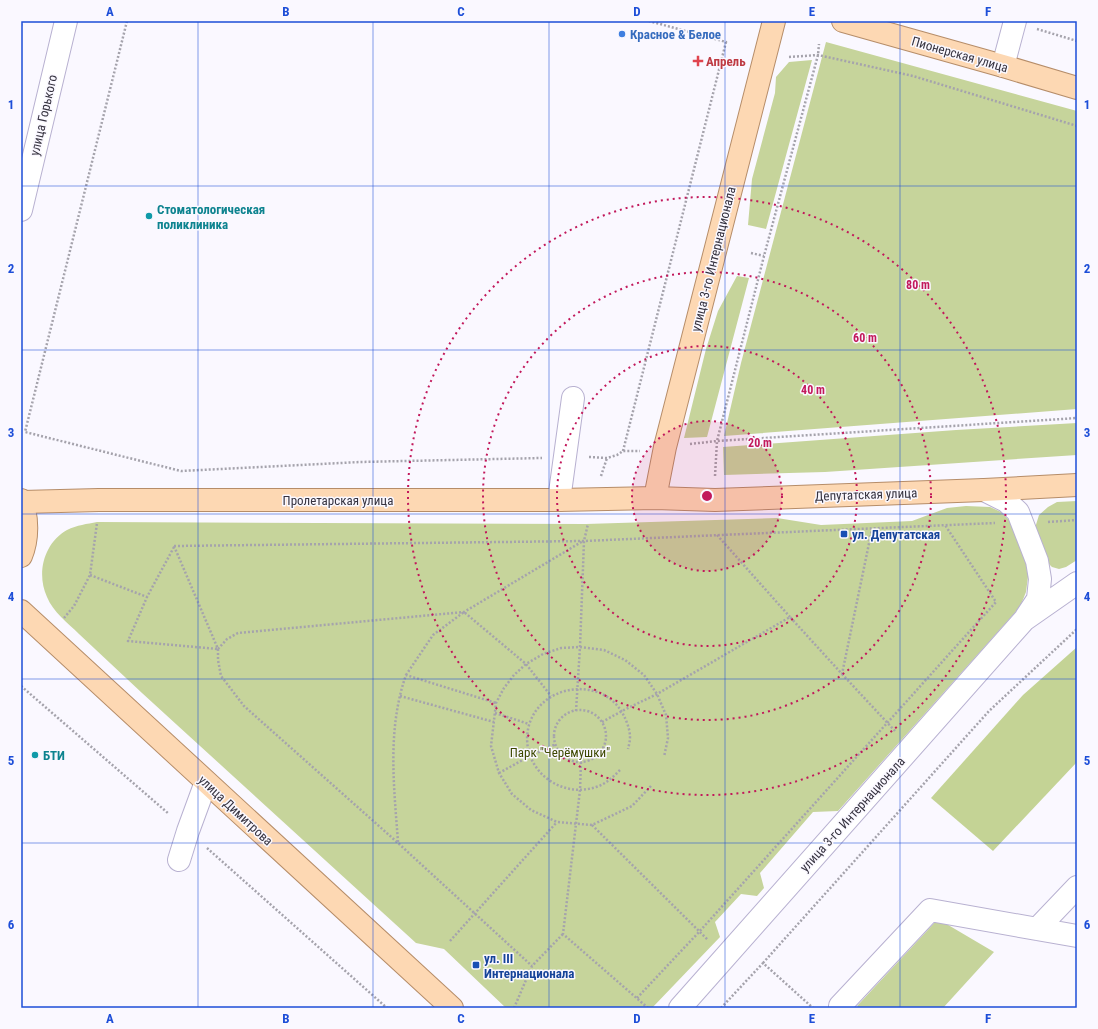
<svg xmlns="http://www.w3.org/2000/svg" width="1098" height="1029" font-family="'Roboto Condensed',sans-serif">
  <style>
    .green { fill: #c6d49b }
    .forest { fill: #c4d395 }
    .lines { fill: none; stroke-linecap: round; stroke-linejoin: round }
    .minor-casing { stroke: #b8b1d1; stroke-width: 24 }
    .major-casing { stroke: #b68d69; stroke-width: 24 }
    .path { stroke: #a5a3ac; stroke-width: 2.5; stroke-dasharray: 2 2; stroke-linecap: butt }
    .minor { stroke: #fff; stroke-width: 22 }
    .major { stroke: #fdd8b3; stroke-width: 22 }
    .grid { fill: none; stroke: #1d4ed8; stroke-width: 1; stroke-opacity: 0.55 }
    .ring { fill: none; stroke: #c2185b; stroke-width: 2; stroke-dasharray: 2 4 }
    .shop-dot { fill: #3f7fe0; stroke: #faf8ff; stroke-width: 1.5 }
    .health-dot { fill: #e0444e; stroke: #faf8ff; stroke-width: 1.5 }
    .culture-dot { fill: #0f9aa8; stroke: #faf8ff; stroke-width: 1.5 }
    .transit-dot { fill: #1a4fb4; stroke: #faf8ff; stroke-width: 1.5 }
    .labels { text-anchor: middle; stroke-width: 3; stroke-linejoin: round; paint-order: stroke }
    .shop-label { font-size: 13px; font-weight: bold; fill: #366cbe; stroke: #faf8ff; text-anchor: start }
    .street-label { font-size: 13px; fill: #35323f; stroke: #faf8ff }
    .health-label { font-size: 13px; font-weight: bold; fill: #be3a42; stroke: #faf8ff; text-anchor: start }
    .culture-label { font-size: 13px; font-weight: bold; fill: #0d838f; stroke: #faf8ff; text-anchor: start }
    .transit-label { font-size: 13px; font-weight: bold; fill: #164399; stroke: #faf8ff; text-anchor: start }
    .park-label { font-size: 13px; fill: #3d4800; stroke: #faf8ff }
    .centre { fill: #c2185b; stroke: #faf8ff; stroke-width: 2 }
    .ring-label { font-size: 12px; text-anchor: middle; font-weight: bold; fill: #c2185b; stroke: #faf8ff; stroke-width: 3; stroke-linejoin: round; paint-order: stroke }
    .neatline { fill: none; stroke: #1d4ed8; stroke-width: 1.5 }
    .grid-label { font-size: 13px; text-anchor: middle; font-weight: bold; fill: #1d4ed8 }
  </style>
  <rect width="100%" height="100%" fill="#faf8ff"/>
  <!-- green -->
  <path class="green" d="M 826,42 L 1077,111 L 1077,409 L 724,436 L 741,363 Z
    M 812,60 L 766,229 L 748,225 L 752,179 L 775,93 L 776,77 L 789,62 Z
    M 737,276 L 749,278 L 707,437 L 684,438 L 706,349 L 718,311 Z
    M 1077,423 L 1077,455 L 825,472 L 724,475 L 723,447 L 956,430 Z
    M 1077,501 L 1077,560 L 1066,567 L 1059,569 L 1052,567 L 1047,562 L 1035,528 L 1039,515 L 1048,507 L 1057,502 Z
    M 966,506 L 990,507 L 1001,512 L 1011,522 L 1029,569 L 1026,592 L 1020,607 L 838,811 L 813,812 L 760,873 L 764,888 L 757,896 L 741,894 L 715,922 L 720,937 L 652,1008 L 506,1008 L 444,949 L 416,943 C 325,860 233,776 142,693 C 121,673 100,654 79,634 C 68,623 53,612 47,597 C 36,573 44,543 67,530 C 77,525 87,524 97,522 L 586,524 L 777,518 L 821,525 L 912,521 L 947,508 Z
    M 938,919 L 994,952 L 943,1008 L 859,1008 L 857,1006 Z"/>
  <!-- forest -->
  <path class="forest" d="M 1077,647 L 1077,762 L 993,851 L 931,798 L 1023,695 Z"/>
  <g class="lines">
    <!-- minor casing -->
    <g class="minor-casing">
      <path id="minor" d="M 1003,66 L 1015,21
        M 21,210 L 66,21
        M 984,490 L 1006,501 L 1018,512 L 1037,561 L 1040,579 L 1038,599 L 1026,617
        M 559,500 L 573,398
        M 179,860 L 188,831 L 206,782
        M 1037,929 L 1077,887
        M 680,1008 L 1024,620 L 1077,583
        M 843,1008 L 840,1006 L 930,910 L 1077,936"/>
    </g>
    <!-- major casing -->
    <g class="major-casing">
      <path id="major" d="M 843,21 L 1003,66 L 1077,88
        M 655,498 L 665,447 L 774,21
        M 21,500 C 28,517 28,539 21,556
        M 22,502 L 99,500 L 559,500 L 655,498 L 715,500 L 984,490 L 1077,485
        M 21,611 L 452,1008"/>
    </g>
    <!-- path -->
    <path class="path" d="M 127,21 L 25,432 L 181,471 L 360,462 L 542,458
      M 21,26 L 22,21
      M 1037,29 L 1077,41
      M 789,57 L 818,55 L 913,76 L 1077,126
      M 751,253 L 764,256
      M 690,444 L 717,441 L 1077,418
      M 623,451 L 726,42 L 649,21
      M 589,457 L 607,458 L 617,455 L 623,451 L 640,451
      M 601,476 L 607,458
      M 715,476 L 717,441 L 764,256 L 818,55 L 819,44
      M 1048,522 L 1077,520
      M 717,535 L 790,617
      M 174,546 L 584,541 L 995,523
      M 174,546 L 218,649 L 218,660 L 221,676 L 244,706 L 398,843 L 532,966
      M 174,547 L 147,597 L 128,641 L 218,649
      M 90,575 L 147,597
      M 64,618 L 74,606 L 90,575 L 97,523
      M 218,649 L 227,639 L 238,633 L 464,612 L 583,541
      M 842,674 L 895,731
      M 406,675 L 433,635 L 464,612 L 526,664 L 551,696
      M 21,686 L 169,814
      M 400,696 L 494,722
      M554 736a26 26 0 1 1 52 0a26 26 0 1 1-52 0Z
      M 576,711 L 580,647 L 584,541 L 588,524
      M 495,713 L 529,724
      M 602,722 L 622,711 L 657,694 L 790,617 L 842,674 L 872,529
      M 581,762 L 580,790 L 563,934 L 648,1008
      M 620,770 C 613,777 606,784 596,787 C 557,800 518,765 529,725 C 542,682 605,676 624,716 C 627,722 630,730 630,737 C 630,741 629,745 628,749
      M 499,773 L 530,756 L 556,744
      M 651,786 L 632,806 L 592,825 L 557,822 L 531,810 L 512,794 L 499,773 L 491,746 L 496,703 L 504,688 L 514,675 L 526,664 L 543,654 L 561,648 L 580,647 L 604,650 L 625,660 L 644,675 L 657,694 L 666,715 L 668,738 L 664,757
      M 592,825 L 708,940
      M 398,842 C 394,787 387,729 406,675 L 496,703
      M 207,848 L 387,1008
      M 450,941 L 557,822
      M 763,963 L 989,711 L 1077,629
      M 637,998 L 699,932 L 996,602 L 945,525
      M 514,1008 L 532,966 L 563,934
      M 721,1008 L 763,963 L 813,1008"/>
    <!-- minor -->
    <use href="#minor" class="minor"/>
    <!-- major -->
    <use href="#major" class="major"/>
  </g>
  <!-- grid -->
  <path class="grid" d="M 198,21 L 198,1008M 373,21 L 373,1008M 549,21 L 549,1008M 725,21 L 725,1008M 900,21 L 900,1008M 21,186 L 1077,186M 21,350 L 1077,350M 21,514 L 1077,514M 21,679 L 1077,679M 21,843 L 1077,843"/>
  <!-- distance rings -->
  <circle cx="707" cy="496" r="75" fill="#c2185b" fill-opacity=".12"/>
  <g class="ring">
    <circle cx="707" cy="496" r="75"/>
    <circle cx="707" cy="496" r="150"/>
    <circle cx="707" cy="496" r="224"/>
    <circle cx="707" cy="496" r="299"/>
  </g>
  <!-- markers -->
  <circle class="shop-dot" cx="622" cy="34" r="4"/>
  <path class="health-dot" d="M696 55h4v4h4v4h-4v4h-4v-4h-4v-4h4z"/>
  <g class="culture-dot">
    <circle cx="149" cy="216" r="4"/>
    <circle cx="35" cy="755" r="4"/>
  </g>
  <g class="transit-dot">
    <rect x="840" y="530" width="8" height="8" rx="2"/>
    <rect x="472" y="961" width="8" height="8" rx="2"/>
  </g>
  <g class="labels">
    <!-- shop labels -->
    <g class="shop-label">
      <text x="630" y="39">Красное &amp; Белое</text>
    </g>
    <!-- street labels -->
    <g class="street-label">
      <text transform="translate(960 54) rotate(16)" y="5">Пионерская улица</text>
      <text transform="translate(43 115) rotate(-77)" y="5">улица Горького</text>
      <text transform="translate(713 259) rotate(-76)" y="5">улица 3-го Интернационала</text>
      <text transform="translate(866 494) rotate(-2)" y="5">Депутатская улица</text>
      <text x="338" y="505">Пролетарская улица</text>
      <text transform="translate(236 810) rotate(43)" y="5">улица Димитрова</text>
      <text transform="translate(852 814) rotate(-48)" y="5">улица 3-го Интернационала</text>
    </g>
    <!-- health labels -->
    <g class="health-label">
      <text x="706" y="66">Апрель</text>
    </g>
    <!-- culture labels -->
    <g class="culture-label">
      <text x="157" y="214">Стоматологическая<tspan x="157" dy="15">поликлиника</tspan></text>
      <text x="43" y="760">БТИ</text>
    </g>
    <!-- transit labels -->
    <g class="transit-label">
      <text x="852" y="539">ул. Депутатская</text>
      <text x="484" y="963">ул. III<tspan x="484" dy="15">Интернационала</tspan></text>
    </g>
    <!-- park labels -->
    <g class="park-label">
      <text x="560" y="757">Парк "Черёмушки"</text>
    </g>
  </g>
  <circle cx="707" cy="496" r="6" class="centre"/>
  <g class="ring-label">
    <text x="918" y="289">80 m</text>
    <text x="865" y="342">60 m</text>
    <text x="813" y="394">40 m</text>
    <text x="760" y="447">20 m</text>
  </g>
  <!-- border -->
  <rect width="1098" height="1029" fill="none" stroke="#faf8ff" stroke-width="44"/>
  <rect x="22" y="22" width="1054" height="985" class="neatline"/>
  <g class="grid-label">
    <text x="110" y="16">A</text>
    <text x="286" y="16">B</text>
    <text x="461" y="16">C</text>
    <text x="637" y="16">D</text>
    <text x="812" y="16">E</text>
    <text x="988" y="16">F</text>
    <text x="11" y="109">1</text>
    <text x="1087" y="109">1</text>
    <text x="11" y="273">2</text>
    <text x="1087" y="273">2</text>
    <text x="11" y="437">3</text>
    <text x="1087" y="437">3</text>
    <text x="11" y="601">4</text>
    <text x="1087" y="601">4</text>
    <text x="11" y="765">5</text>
    <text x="1087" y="765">5</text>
    <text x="11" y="929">6</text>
    <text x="1087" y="929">6</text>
    <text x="110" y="1023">A</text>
    <text x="286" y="1023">B</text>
    <text x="461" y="1023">C</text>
    <text x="637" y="1023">D</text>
    <text x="812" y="1023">E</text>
    <text x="988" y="1023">F</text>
  </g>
</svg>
